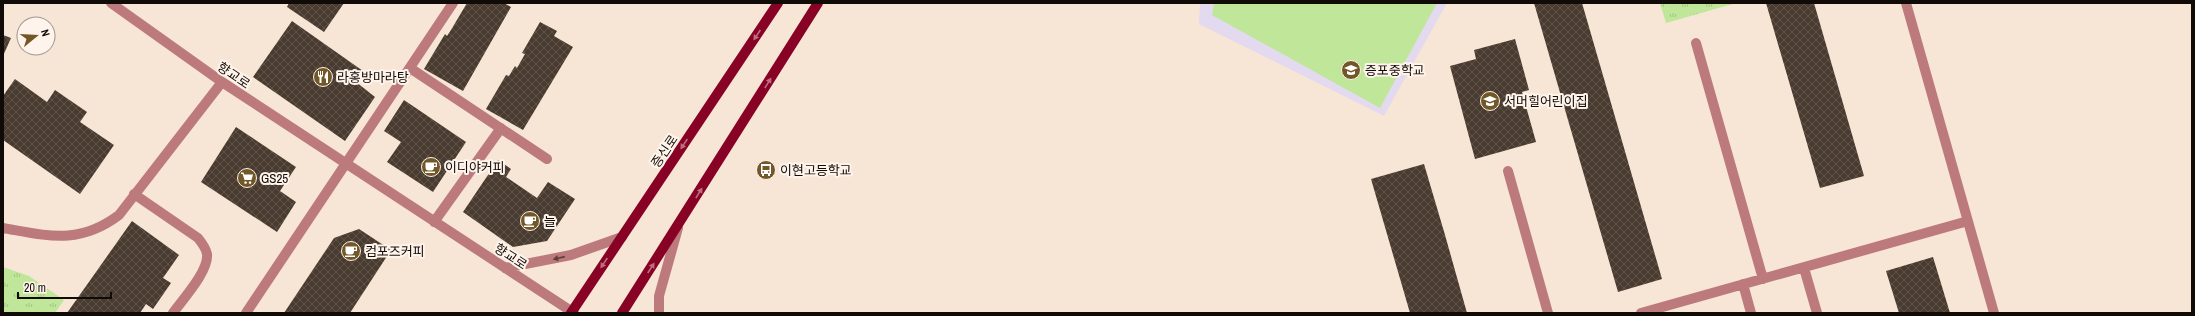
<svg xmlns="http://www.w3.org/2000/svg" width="2195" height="316" font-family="'Archivo Narrow','Noto Sans KR',sans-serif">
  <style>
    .education { fill: #e4daef }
    .green { fill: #bfe699 }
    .park { fill: url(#park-tufts) }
    .building { fill: url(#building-cross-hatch) }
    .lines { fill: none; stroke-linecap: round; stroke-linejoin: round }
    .minor { stroke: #bd7a7d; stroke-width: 10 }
    .major { stroke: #880226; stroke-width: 10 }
    .oneway { fill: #be6f7f }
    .oneway2 { fill: #5e3d3c }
    .labels { text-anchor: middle; stroke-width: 4; stroke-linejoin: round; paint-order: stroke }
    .poi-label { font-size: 13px; fill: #110b07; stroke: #fff4eb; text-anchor: start }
    .street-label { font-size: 13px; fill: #110b07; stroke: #fff4eb }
  </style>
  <defs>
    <pattern id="park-tufts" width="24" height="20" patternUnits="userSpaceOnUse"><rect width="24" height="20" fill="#bfe699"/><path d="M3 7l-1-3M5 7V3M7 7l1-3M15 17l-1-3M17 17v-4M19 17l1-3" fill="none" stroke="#a3c482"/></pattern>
    <pattern id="building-cross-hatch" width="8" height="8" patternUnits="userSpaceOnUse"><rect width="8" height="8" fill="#493b2f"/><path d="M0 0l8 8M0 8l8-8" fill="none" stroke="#5f544a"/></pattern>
  </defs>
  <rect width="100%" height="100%" fill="#f7e5d6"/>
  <!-- education -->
  <path class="education" d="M 1200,3 L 1447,3 L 1384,116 L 1199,24 Z"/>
  <!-- green -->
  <path class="green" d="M 1214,3 L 1437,3 L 1380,108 L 1212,15 Z"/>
  <!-- park -->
  <path class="park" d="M 1660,3 L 1736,3 L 1666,23 Z
    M 3,267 L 29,276 L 64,300 L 55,313 L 3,313 Z"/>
  <!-- building -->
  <path class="building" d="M 289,3 L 344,3 L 324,32 L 287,7 Z
    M 467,3 L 504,3 L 511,7 L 463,91 L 424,69 L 445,34 L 447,36 L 451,30 Z
    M 1534,3 L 1582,3 L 1662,279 L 1618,292 Z
    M 1766,3 L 1814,3 L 1864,176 L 1820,188 Z
    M 292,21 L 363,71 L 356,82 L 375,97 L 345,141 L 253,77 Z
    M 540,22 L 557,31 L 554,36 L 573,47 L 523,130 L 486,109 L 506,75 L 509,76 L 515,66 L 517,68 L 525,54 L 522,53 Z
    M 3,35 L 11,38 L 3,56 Z
    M 1515,39 L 1529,90 L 1522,92 L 1536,142 L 1475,159 L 1450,66 L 1476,59 L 1474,50 Z
    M 15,79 L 47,102 L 55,90 L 87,112 L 80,122 L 114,145 L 80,194 L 3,140 L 3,96 Z
    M 404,100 L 466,142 L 433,192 L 387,162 L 401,142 L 384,131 Z
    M 236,127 L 296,167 L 280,191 L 296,202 L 277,232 L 201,182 Z
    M 498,160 L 511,169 L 506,177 L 537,198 L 548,182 L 575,199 L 547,241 L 513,247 L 463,212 Z
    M 1424,164 L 1445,235 L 1467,313 L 1410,313 L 1371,179 Z
    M 132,221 L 179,255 L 163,278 L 171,283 L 153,309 L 146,304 L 140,313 L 67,313 Z
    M 359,229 L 391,250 L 350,313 L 284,313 L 334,238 Z
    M 1933,257 L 1950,313 L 1899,313 L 1886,271 Z"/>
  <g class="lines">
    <!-- minor -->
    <path class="minor" d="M 111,3 L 222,82 L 574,313
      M 1906,3 L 1994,313
      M 1696,43 L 1763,279
      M 410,68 L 547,159
      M 1508,171 L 1548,313
      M 134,194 L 198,238 C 202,243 206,248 207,254 C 209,271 183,299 173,313
      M 434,222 L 501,128
      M 3,228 C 49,236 79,245 119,215 L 222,82
      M 505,268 L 571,255 L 622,237
      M 1804,268 L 1817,313
      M 1743,284 L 1751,313
      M 246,313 L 453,3
      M 659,313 L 659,296 L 678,228
      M 1641,313 L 1968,221"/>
    <!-- major -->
    <path class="major" d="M 571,313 L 778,3
      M 622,313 L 818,3"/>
  </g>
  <!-- one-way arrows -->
  <defs><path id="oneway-solid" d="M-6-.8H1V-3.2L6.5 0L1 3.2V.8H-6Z"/></defs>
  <g class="oneway">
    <use href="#oneway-solid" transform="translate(757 35) rotate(124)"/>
    <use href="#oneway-solid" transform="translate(768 83) rotate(-58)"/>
    <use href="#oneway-solid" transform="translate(684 144) rotate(124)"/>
    <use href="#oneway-solid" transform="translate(699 193) rotate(-58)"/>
    <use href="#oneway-solid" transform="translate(604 263) rotate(124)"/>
    <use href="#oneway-solid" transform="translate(651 268) rotate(-57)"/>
  </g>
  <use class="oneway2" href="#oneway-solid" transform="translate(559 258) rotate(167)"/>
  <!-- icons -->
  <defs>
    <g id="school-disc" transform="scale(1)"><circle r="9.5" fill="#725729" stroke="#fff4eb"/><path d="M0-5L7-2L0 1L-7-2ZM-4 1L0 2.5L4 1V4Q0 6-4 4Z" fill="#fff"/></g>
    <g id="restaurant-disc" transform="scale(1)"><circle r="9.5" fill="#725729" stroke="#fff4eb"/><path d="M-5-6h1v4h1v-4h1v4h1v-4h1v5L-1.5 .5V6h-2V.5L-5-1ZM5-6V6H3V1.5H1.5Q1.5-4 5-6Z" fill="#fff"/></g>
    <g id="cafe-disc" transform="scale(1)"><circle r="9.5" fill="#725729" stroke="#fff4eb"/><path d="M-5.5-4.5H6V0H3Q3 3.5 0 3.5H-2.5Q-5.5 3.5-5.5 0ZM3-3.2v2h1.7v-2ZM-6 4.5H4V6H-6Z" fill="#fff"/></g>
    <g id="bus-disc" transform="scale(1)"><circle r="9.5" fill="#725729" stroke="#fff4eb"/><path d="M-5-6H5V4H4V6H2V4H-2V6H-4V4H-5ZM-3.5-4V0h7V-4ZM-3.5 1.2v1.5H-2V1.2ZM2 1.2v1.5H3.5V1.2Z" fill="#fff"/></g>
    <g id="supermarket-disc" transform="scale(1)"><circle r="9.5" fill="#725729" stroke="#fff4eb"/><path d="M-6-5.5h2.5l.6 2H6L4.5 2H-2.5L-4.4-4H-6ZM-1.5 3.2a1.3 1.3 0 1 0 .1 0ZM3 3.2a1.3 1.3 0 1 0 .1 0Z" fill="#fff"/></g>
  </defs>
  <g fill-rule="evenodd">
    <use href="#school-disc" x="1351" y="70"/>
    <use href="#restaurant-disc" x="323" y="77"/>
    <use href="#school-disc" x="1490" y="101"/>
    <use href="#cafe-disc" x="431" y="167"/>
    <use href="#bus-disc" x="766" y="170"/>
    <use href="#supermarket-disc" x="247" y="178"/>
    <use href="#cafe-disc" x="530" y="221"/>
    <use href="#cafe-disc" x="351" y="251"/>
  </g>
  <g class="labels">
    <!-- poi labels -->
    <g class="poi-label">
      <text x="1365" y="75">증포중학교</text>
      <text x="337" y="82">라홍방마라탕</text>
      <text x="1504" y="106">서머힐어린이집</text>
      <text x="445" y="172">이디야커피</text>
      <text x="780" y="175">이현고등학교</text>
      <text x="261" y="183">GS25</text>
      <text x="544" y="226">늘</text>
      <text x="365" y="256">컴포즈커피</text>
    </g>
    <!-- street labels -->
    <g class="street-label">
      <text transform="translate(234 75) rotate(34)" y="5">향교로</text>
      <text transform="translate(664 151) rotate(-56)" y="5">증신로</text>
      <text transform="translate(511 256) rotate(33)" y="5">향교로</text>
    </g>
  </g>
  <!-- border -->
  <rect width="2195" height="316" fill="none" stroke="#110b07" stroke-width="8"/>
  <!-- north arrow -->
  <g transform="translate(36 36) rotate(72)"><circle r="19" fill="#fff4eb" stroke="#a09790"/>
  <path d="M0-3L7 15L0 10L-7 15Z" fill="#725729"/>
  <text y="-6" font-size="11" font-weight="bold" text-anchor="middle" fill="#110b07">N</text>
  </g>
  <!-- scale -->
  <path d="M18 292v6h93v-6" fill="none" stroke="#110b07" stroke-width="2"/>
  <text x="24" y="292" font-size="12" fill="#110b07" stroke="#fff4eb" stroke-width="3" paint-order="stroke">20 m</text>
</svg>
